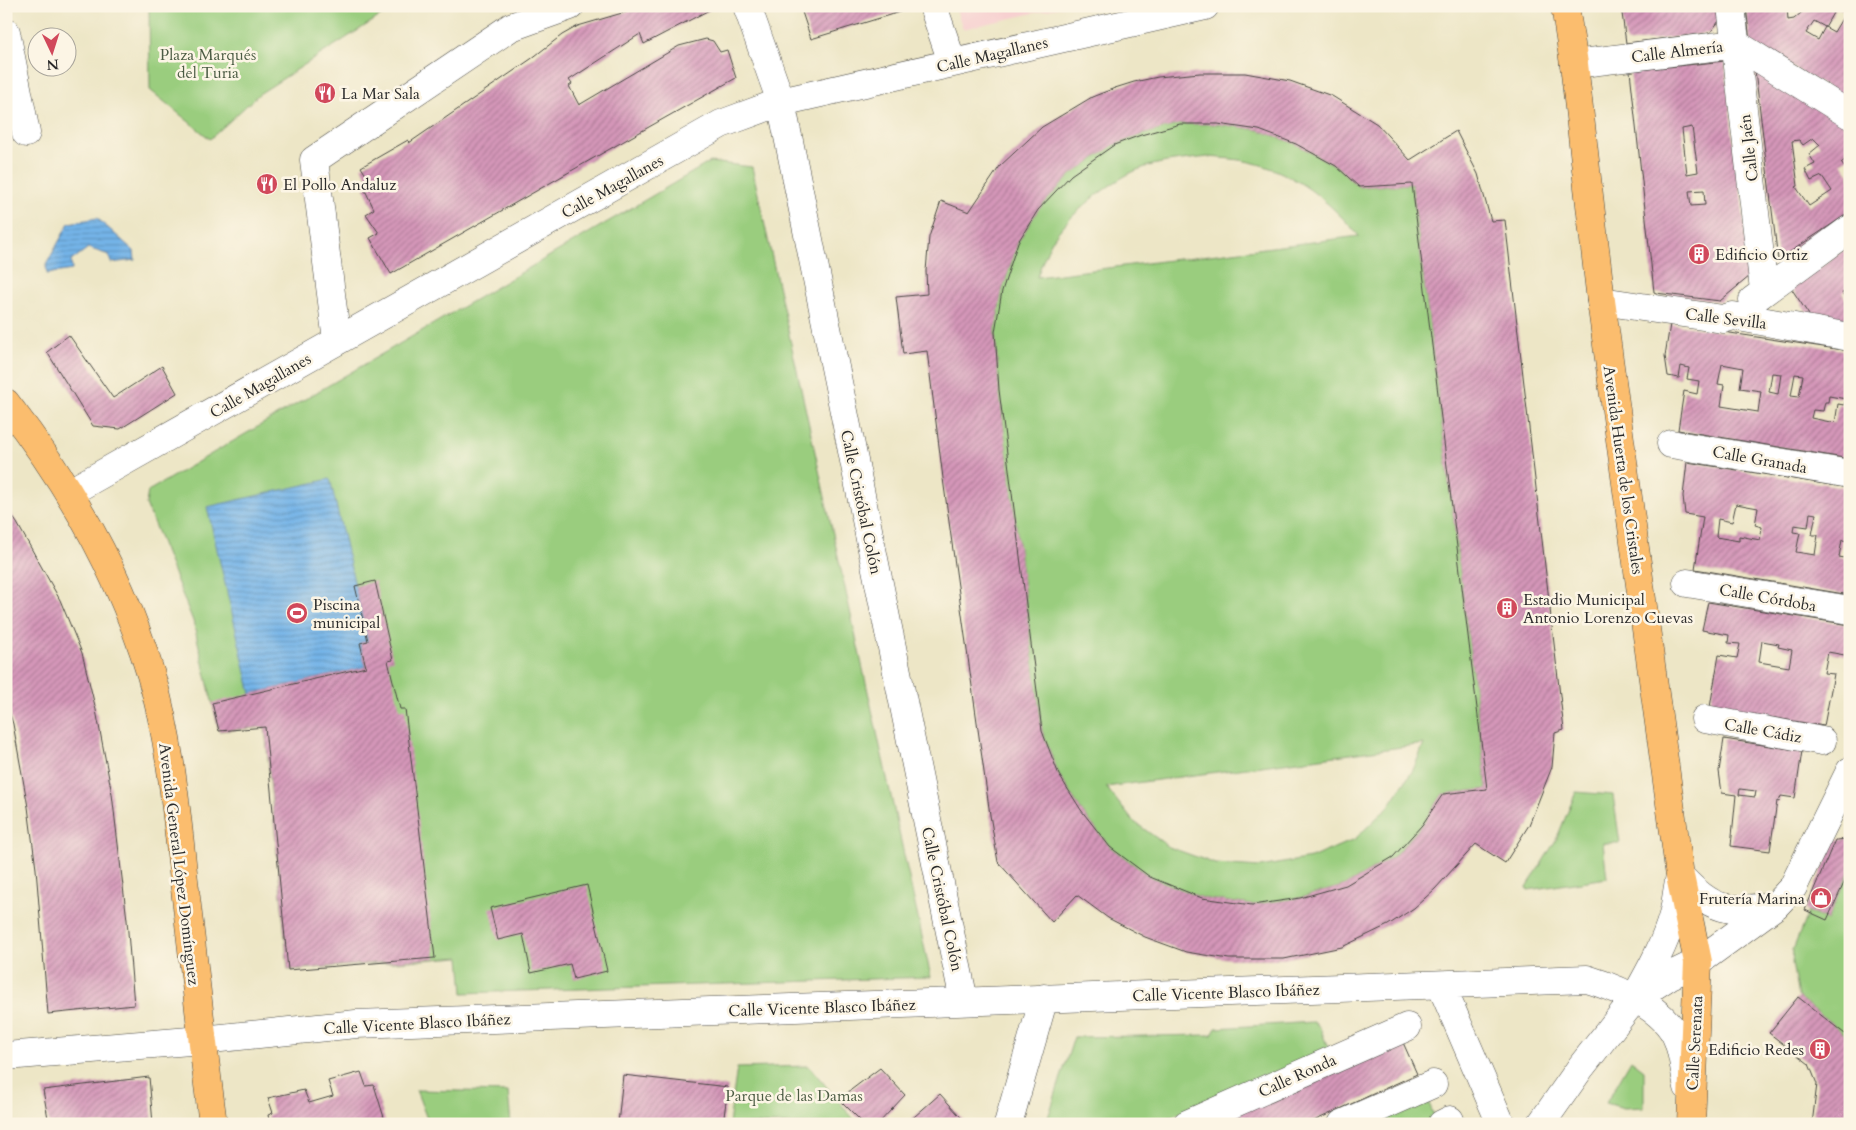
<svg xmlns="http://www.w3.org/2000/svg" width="1856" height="1130" font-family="Cardo,serif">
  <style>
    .built { fill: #f7d0d0 }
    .green { fill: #9acd7e; stroke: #627c54; fill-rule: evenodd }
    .water { fill: url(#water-rules); stroke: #50708a }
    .building { fill: url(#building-hatch); fill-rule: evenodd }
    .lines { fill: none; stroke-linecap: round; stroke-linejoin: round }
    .minor-casing { stroke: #484742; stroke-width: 29 }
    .major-casing { stroke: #484742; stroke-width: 29 }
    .minor { stroke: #fff; stroke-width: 28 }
    .major { stroke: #fbbd6e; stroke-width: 28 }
    .labels { text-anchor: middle; stroke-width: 5; stroke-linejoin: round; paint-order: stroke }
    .street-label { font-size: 16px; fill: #2b2b2b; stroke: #fcf5e5 }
    .park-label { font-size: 16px; fill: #4c5c44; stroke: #fcf5e5 }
    .poi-label { font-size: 16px; fill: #2b2b2b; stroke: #fcf5e5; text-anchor: start }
  </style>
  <defs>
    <pattern id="water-rules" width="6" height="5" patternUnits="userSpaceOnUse" patternTransform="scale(1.25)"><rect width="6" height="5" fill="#74b4e8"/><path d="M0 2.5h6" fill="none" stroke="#5f93bc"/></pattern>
    <pattern id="building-hatch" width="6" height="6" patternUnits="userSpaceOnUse" patternTransform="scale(1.25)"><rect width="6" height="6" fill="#d597b9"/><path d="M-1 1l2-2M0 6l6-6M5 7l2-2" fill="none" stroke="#ad7b97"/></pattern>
  </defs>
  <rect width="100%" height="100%" fill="#fcf5e5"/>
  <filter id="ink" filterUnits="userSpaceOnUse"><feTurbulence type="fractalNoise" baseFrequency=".02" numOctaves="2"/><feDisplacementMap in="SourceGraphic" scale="10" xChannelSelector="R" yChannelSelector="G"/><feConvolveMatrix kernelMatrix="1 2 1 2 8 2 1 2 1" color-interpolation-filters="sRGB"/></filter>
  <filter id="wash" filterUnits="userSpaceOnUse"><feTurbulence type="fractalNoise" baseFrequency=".0096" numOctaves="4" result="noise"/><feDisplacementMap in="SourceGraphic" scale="20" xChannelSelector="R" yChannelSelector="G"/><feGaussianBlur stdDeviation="1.12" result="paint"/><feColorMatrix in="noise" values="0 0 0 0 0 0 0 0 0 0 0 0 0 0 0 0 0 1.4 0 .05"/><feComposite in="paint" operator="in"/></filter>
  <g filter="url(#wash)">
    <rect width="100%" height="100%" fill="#ede6c6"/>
    <!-- built -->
    <path class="built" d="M 955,6 L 1065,6 L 963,29 Z"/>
    <!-- green -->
    <path class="green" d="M 149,6 L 396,6 L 259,94 L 210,139 L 150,90 Z
      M 1180,124 L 1218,124 L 1259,130 L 1296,144 L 1336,166 L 1359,187 L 1412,184 L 1487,789 L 1443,794 L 1422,825 L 1393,857 L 1346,885 L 1300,898 L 1252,905 L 1202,898 L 1150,877 L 1110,847 L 1081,810 L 1059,775 L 1042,731 L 999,390 L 995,332 L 1002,291 L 1018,242 L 1038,210 L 1071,175 L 1114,145 L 1141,135 ZM 1208,157 C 1222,158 1237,159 1250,162 C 1295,172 1330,202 1359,236 L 1037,277 C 1041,265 1046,252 1052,241 C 1066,217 1111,181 1137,170 C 1159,161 1185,160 1208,157 ZM 1424,744 L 1413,770 L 1389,806 L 1355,839 L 1311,858 L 1260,867 L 1216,864 L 1169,847 L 1133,821 L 1106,787 Z
      M 710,162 L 752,167 L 931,977 L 463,993 L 460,957 L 288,970 L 265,727 L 219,731 L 193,621 L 146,504 L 148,491 Z
      M 1576,792 L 1613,795 L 1620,843 L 1603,843 L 1607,878 L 1528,890 L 1527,887 L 1556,840 Z
      M 1850,870 L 1850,1035 L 1845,1034 L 1798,997 L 1792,963 L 1793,950 L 1808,912 L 1827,920 Z
      M 1314,1022 L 1321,1030 L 1329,1050 L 1154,1124 L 1046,1124 L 1074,1037 L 1212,1035 L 1216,1028 Z
      M 1631,1060 L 1644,1070 L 1644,1107 L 1624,1108 L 1606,1103 Z
      M 809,1066 L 858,1124 L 729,1124 L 737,1068 Z
      M 416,1090 L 508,1092 L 511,1124 L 429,1124 Z
      M 1425,1094 L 1436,1120 L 1428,1124 L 1359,1124 Z"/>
    <!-- water -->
    <path class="water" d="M 97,218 L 134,251 L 135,260 L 111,263 L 109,255 L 88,248 L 71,261 L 72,270 L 47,274 L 46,265 L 69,223 Z
      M 330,479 L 368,641 L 360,644 L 366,667 L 251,694 L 207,507 Z"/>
    <g id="blocks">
      <!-- building -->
      <path class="building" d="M 646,6 L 711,6 L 713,8 L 644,44 L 640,34 L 569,80 L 572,84 L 569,86 L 579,105 L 679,46 L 706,39 L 713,41 L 720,52 L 727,50 L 736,78 L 592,159 L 391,274 L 370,238 L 379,233 L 366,214 L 374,209 L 364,188 L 371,183 L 361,167 L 408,140 L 409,143 L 531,59 L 562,35 L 578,26 Z
        M 800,6 L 905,6 L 906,10 L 811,39 Z
        M 1621,6 L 1717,6 L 1719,21 L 1710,33 L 1626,43 Z
        M 1746,6 L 1787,6 L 1788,20 L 1794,19 L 1809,6 L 1850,6 L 1850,101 L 1750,42 ZM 1837,6 L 1846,12 L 1834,32 L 1825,27 L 1818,40 L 1806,33 L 1814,21 L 1825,27 Z
        M 1725,61 L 1736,168 L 1738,168 L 1750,276 L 1720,301 L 1656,293 L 1654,292 L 1630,71 ZM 1692,127 L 1698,172 L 1687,174 L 1682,129 ZM 1704,190 L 1705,205 L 1691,206 L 1689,191 Z
        M 1755,70 L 1838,118 L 1850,131 L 1850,156 L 1841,163 L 1850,174 L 1850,212 L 1778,260 ZM 1813,138 L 1820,145 L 1809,154 L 1815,164 L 1805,169 L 1811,181 L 1822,176 L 1832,191 L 1809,206 L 1796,187 L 1798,186 L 1792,141 L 1799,140 L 1803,145 Z
        M 1200,73 L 1245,73 L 1290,81 L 1332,96 L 1377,124 L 1410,160 L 1456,131 L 1478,174 L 1491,221 L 1505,220 L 1564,730 L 1555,733 L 1552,767 L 1529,825 L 1505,863 L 1476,844 L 1435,889 L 1414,908 L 1388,925 L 1342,947 L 1284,959 L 1229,959 L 1186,952 L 1145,937 L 1108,918 L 1077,895 L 1052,922 L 998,862 L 990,815 L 944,486 L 927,351 L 903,354 L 896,297 L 927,294 L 926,271 L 929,237 L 941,201 L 969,212 L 1000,166 L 1042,127 L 1092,97 L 1115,88 L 1134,82 L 1158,77 ZM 1180,124 L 1218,124 L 1259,130 L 1296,144 L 1336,166 L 1359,187 L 1412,184 L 1487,789 L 1443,794 L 1422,825 L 1393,857 L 1346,885 L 1300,898 L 1252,905 L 1202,898 L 1150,877 L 1110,847 L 1081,810 L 1059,775 L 1042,731 L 999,390 L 995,332 L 1002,291 L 1018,242 L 1038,210 L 1071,175 L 1114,145 L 1141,135 Z
        M 1850,246 L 1850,288 L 1842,293 L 1850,304 L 1850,323 L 1811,318 L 1791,288 Z
        M 1670,324 L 1850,351 L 1850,459 L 1678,430 L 1684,391 L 1697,394 L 1699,381 L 1687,379 L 1689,368 L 1681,366 L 1679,378 L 1668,376 L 1665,356 ZM 1722,364 L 1743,368 L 1740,388 L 1761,391 L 1758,412 L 1721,406 L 1724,385 L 1718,384 ZM 1772,373 L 1781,374 L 1778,394 L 1769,392 ZM 1795,374 L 1803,375 L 1799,397 L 1791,396 ZM 1829,396 L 1846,399 L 1844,405 L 1838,404 L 1835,423 L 1811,418 L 1813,410 L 1823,411 L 1825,402 L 1828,402 Z
        M 69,335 L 113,398 L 162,366 L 177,393 L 120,429 L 93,426 L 47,352 Z
        M 1687,462 L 1850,488 L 1850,541 L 1842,540 L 1839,557 L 1850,559 L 1850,595 L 1695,569 L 1703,517 L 1685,514 L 1683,496 ZM 1736,504 L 1758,508 L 1755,525 L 1762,527 L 1760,540 L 1739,536 L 1739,541 L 1716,537 L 1718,519 L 1732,522 ZM 1810,513 L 1816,514 L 1812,535 L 1818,535 L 1815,555 L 1796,552 L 1800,533 L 1793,532 L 1794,525 L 1808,527 Z
        M 6,507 L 17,523 L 60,600 L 82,653 L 96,710 L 112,794 L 127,920 L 134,1005 L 48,1014 L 36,869 L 28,807 L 13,724 L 6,701 Z
        M 375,581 L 393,660 L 388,661 L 400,709 L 405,709 L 435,958 L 288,970 L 265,727 L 219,731 L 212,703 L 366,667 L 360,643 L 368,641 L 355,586 Z
        M 1708,602 L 1850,625 L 1850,656 L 1828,652 L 1824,673 L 1834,674 L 1824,726 L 1710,707 L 1719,655 L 1737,658 L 1740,644 L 1728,643 L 1729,635 L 1702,630 ZM 1762,641 L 1779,644 L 1778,647 L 1792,650 L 1789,667 L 1759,662 Z
        M 1724,739 L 1802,751 L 1795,798 L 1781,796 L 1779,802 L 1777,801 L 1770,851 L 1731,846 L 1736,795 L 1722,793 L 1719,771 ZM 1740,789 L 1756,791 L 1755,797 L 1739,795 Z
        M 1850,839 L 1850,870 L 1827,920 L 1805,910 L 1835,840 Z
        M 587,885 L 607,971 L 574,979 L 570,964 L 531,973 L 523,934 L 498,940 L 490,908 Z
        M 1798,997 L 1845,1034 L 1850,1035 L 1850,1124 L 1812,1124 L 1817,1084 L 1809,1064 L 1769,1033 Z
        M 1401,1038 L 1417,1074 L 1307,1124 L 1211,1124 Z
        M 880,1068 L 905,1095 L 878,1124 L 864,1124 L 839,1099 Z
        M 361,1072 L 366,1086 L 374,1085 L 386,1124 L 270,1124 L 268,1115 L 273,1113 L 268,1098 L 304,1090 L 309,1103 L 333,1096 L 328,1081 Z
        M 623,1075 L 728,1087 L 723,1124 L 618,1124 Z
        M 149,1077 L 153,1124 L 49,1124 L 43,1090 Z
        M 940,1094 L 967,1124 L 906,1124 Z"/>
    </g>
  </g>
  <g filter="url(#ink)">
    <use href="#blocks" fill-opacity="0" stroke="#484742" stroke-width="1"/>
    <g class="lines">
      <!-- minor casing -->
      <g class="minor-casing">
        <path id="minor" d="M 747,6 L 781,102 L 964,1001
          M 933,6 L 952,62
          M 1731,6 L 1764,290
          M 6,32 L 26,133
          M 1574,64 L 1736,44 L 1850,115
          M 1753,300 L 1850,229
          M 1601,301 L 1723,319 L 1733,316 L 1850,337
          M 337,341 L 314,160 L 511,27 L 570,6
          M 1671,444 L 1850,474
          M 70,492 L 721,124 L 781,102 L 1205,6
          M 1687,583 L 1850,610
          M 1705,719 L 1822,741
          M 1680,876 C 1712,911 1729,914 1775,905
          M 1441,985 L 1501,1124
          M 1637,994 C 1651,969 1665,944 1673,915 C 1676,903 1677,889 1680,876
          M 6,1056 L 202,1040 L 356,1024 L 1587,979 C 1616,988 1659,1005 1675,1034 C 1683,1049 1684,1070 1688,1087
          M 1008,1124 L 1044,998
          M 1187,1124 L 1407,1027
          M 1342,1124 L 1433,1084
          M 1442,1124 L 1450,1120
          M 1541,1124 L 1581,1067 L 1635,998 L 1669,976 L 1698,962 L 1776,905 L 1793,887 L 1850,771"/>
      </g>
      <!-- major casing -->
      <g class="major-casing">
        <path id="major" d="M 1565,6 L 1574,64 L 1601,301 L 1680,876 L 1698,962 L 1691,1124
          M 6,403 C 71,486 121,574 151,675 C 170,739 176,807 183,872 C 193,956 202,1040 213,1124"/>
      </g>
      <!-- minor -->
      <use href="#minor" class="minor"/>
      <!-- major -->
      <use href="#major" class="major"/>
    </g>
  </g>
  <!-- icons -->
  <defs>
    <g id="restaurant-disc" transform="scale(1.125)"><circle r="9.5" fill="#d1495b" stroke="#fcf5e5"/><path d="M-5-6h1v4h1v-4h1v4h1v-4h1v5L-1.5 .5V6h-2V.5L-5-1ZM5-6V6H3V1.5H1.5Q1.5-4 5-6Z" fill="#fff"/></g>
    <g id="building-disc" transform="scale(1.125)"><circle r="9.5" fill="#d1495b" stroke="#fcf5e5"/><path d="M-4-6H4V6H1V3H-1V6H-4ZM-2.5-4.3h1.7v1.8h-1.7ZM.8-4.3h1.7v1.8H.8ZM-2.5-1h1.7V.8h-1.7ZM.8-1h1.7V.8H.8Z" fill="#fff"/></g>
    <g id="stadium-disc" transform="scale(1.125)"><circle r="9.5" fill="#d1495b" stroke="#fcf5e5"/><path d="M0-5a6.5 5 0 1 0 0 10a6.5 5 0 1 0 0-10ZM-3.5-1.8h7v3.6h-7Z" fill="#fff"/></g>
    <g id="shop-disc" transform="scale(1.125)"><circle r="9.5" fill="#d1495b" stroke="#fcf5e5"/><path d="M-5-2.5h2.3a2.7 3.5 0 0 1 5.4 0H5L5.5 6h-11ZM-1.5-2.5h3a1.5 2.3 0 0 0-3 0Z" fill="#fff"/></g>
  </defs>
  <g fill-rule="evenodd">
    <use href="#restaurant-disc" x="325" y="93"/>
    <use href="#restaurant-disc" x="267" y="184"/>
    <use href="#building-disc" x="1699" y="254"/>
    <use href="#building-disc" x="1507" y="608"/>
    <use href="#stadium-disc" x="297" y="613"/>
    <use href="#shop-disc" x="1821" y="898"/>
    <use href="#building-disc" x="1820" y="1049"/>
  </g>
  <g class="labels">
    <!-- street labels -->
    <g class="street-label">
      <text transform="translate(1677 51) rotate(-7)" y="6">Calle Almería</text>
      <text transform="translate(992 54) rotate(-13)" y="6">Calle Magallanes</text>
      <text transform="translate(1748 148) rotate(-97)" y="6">Calle Jaén</text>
      <text transform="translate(612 186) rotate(-29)" y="6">Calle Magallanes</text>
      <text transform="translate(1726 318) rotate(7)" y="6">Calle Sevilla</text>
      <text transform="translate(260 385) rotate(-30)" y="6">Calle Magallanes</text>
      <text transform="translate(1760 459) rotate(10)" y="6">Calle Granada</text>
      <text transform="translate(1624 470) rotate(82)" y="6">Avenida Huerta de los Cristales</text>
      <text transform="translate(862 502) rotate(78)" y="6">Calle Cristóbal Colón</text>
      <text transform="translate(1768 597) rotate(10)" y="6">Calle Córdoba</text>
      <text transform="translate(1763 730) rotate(10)" y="6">Calle Cádiz</text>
      <text transform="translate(180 864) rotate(83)" y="6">Avenida General López Domínguez</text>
      <text transform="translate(943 899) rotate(78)" y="6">Calle Cristóbal Colón</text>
      <text transform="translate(1226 992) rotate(-2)" y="6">Calle Vicente Blasco Ibáñez</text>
      <text transform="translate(822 1007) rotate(-2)" y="6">Calle Vicente Blasco Ibáñez</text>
      <text transform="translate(417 1023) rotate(-3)" y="6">Calle Vicente Blasco Ibáñez</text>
      <text transform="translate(1694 1043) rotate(-87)" y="6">Calle Serenata</text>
      <text transform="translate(1297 1075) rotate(-24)" y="6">Calle Ronda</text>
    </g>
    <!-- park labels -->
    <g class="park-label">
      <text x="208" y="60">Plaza Marqués<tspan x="208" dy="18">del Turia</tspan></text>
      <text x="794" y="1101">Parque de las Damas</text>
    </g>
    <!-- poi labels -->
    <g class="poi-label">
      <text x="341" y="99">La Mar Sala</text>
      <text x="283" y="190">El Pollo Andaluz</text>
      <text x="1715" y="260">Edificio Ortiz</text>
      <text x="1523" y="605">Estadio Municipal<tspan x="1523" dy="18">Antonio Lorenzo Cuevas</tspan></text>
      <text x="313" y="610">Piscina<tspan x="313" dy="18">municipal</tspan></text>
      <text x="1805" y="904" text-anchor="end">Frutería Marina</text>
      <text x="1804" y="1055" text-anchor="end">Edificio Redes</text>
    </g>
  </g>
  <!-- margin -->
  <rect width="1856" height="1130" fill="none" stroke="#fcf5e5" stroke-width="25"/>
  <!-- north arrow -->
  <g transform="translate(52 52) rotate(176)"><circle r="24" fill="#fcf5e5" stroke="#a8a49b"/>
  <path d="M0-4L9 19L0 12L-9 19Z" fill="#d1495b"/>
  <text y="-8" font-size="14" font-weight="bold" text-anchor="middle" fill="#2b2b2b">N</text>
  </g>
</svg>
